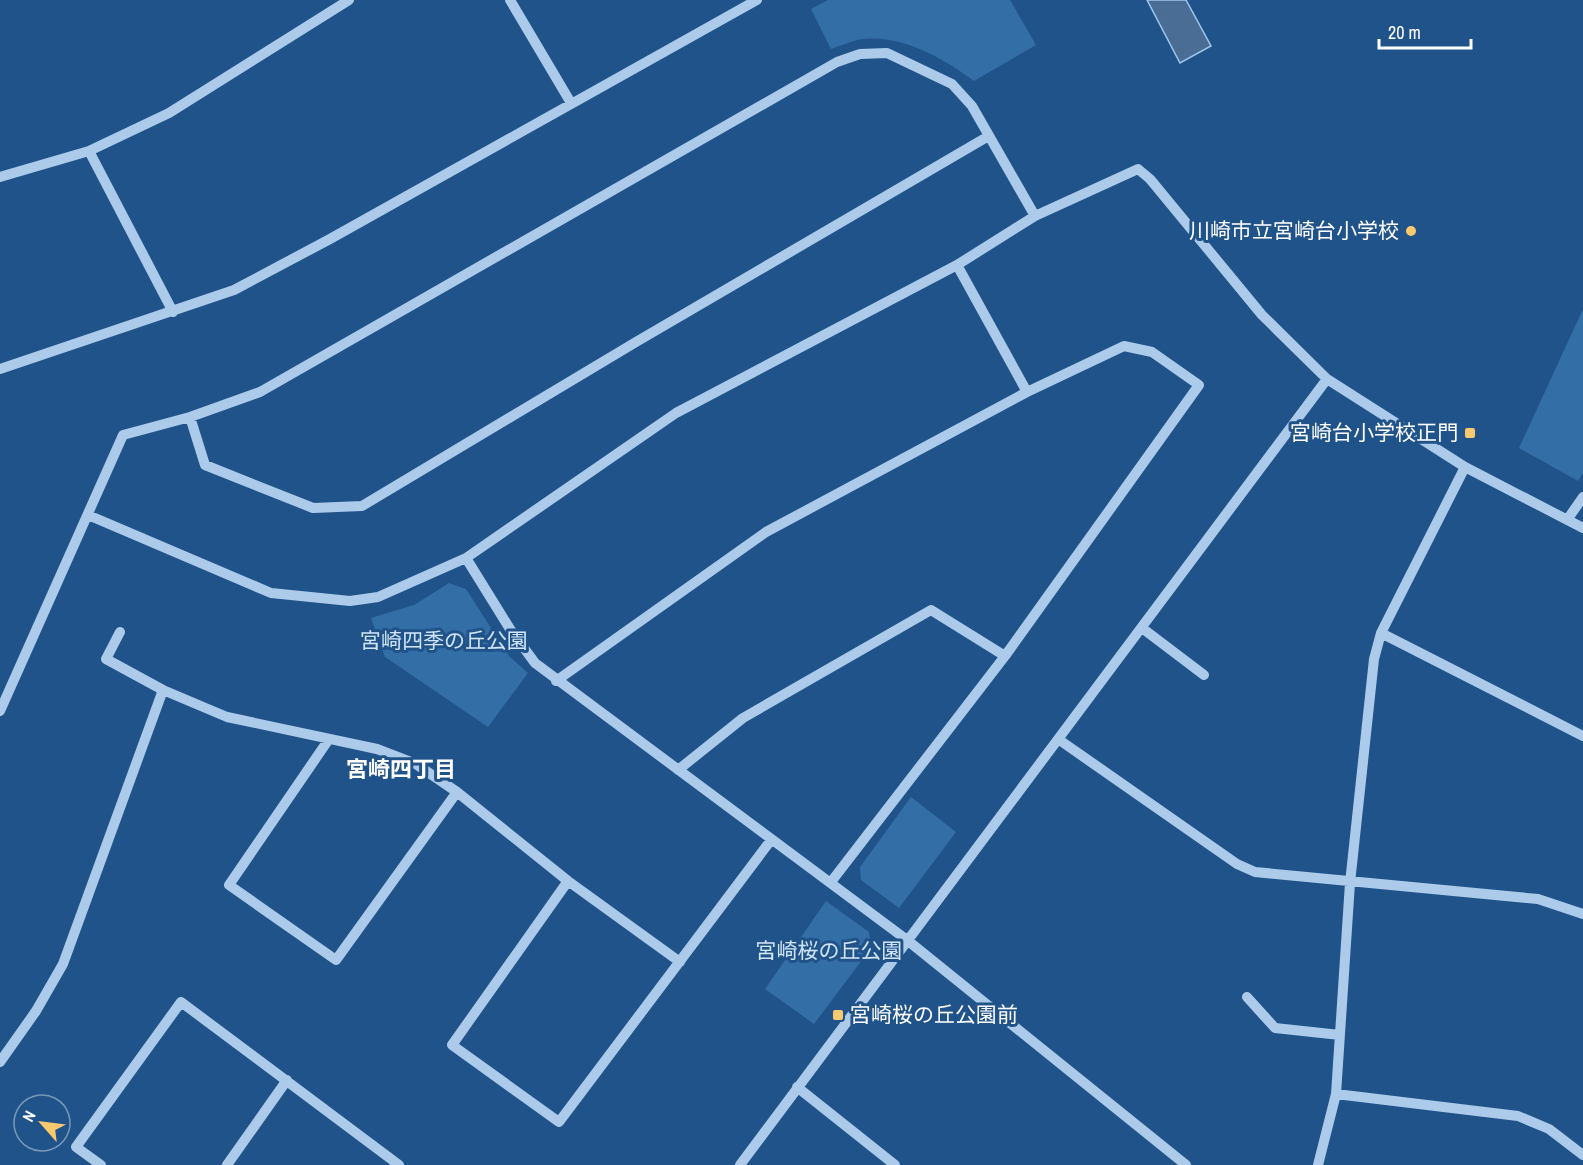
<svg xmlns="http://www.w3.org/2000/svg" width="1583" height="1165" font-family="'Archivo Narrow','Noto Sans JP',sans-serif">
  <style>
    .green { fill: #346ea7 }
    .water { fill: #496d94; stroke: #a0c7ec; stroke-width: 1.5 }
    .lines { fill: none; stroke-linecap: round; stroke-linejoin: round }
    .minor { stroke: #accbeb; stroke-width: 10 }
    .poi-dot { fill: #f8c96d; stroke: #20538a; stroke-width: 2 }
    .labels { text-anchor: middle; stroke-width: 6; stroke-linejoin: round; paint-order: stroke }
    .poi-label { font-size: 21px; fill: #fff; stroke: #20538a; text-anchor: end }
    .park-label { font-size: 21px; fill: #d1e5f8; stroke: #20538a }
    .neighbourhood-label { font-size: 22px; font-weight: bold; fill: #fff; stroke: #20538a }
  </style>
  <rect width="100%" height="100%" fill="#20538a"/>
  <!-- green -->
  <path class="green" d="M 828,0 L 1010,0 L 1036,45 L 974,81 C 943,58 898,32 858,40 C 849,42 840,46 831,49 L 811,9 Z
    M 1583,309 L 1583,473 L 1578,481 L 1519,448 Z
    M 449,583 L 466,589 L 509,656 L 528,673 L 488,727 L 385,657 L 371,618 L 414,605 Z
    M 911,797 L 956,832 L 899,908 L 861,880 L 860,867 Z
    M 826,901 L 869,932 L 871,948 L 814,1024 L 765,989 Z"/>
  <!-- water -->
  <path class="water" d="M 1147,0 L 1186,0 L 1211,46 L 1180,63 Z"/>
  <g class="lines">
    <!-- minor -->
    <path class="minor" d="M 510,0 L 571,103
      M 89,151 L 173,312
      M 0,177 L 89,151 L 169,113 L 349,0
      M 957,265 L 1027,392
      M 0,369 L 234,290 L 330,239 L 757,0
      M 190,417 L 205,465 L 313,508 L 362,506 L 636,342 L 987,137
      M 88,515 L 271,593 L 350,601 L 378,597 L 466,558 L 676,413 L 957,265 L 1035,216 L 1138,169 L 1150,179 L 1262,315 L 1327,379 L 1465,467 L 1583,528
      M 1567,520 L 1583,497
      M 466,558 L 510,629 L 535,663 L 907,940 L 1186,1165
      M 1142,628 L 1204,675
      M 120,632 L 106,659 L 163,690
      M 1381,633 L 1583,736
      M 556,681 L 766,532 L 1027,392 L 1124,346 L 1152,352 L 1199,385 L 1005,656 L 831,882
      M 0,711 L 123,435 L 190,417 L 260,392 L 837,62 L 860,54 L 887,53 L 952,84 L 972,106 L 1035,216
      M 329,739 L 229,885 L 336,960 L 457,792
      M 1058,739 L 1237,864 L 1255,872 L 1538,899 L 1583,914
      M 678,770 L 743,718 L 931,610 L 1005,656
      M 568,881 L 452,1045 L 559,1122 L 771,840
      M 1247,997 L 1275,1028 L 1340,1035
      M 0,1062 L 36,1011 L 63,964 L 163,690 L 227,717 L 377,749 L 416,764 L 457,792 L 568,881 L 680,962
      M 797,1087 L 895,1165
      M 1336,1094 L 1518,1116 L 1549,1129 L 1583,1155
      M 101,1165 L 76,1147 L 181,1002 L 399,1165
      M 227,1165 L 287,1080
      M 740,1165 L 1327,379
      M 1318,1165 L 1336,1094 L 1350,883 L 1374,659 L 1381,633 L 1465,467"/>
  </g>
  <!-- markers -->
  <g class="poi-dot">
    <circle cx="1411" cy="231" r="6"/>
    <rect x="1464" y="427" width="12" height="12" rx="3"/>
    <rect x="832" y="1009" width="12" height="12" rx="3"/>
  </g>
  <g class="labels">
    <!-- poi labels -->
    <g class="poi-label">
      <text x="1399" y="238">川崎市立宮崎台小学校</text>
      <text x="1458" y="440">宮崎台小学校正門</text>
      <text x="850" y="1022" text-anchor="start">宮崎桜の丘公園前</text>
    </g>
    <!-- park labels -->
    <g class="park-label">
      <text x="444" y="648">宮崎四季の丘公園</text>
      <text x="829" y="958">宮崎桜の丘公園</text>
    </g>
    <!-- neighbourhood labels -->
    <g class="neighbourhood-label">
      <text x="401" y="777">宮崎四丁目</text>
    </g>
  </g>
  <!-- north arrow -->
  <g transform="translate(42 1123) rotate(298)"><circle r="28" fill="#20538a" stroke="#7998b9" stroke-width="1.5"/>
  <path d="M0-4.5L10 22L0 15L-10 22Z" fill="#f8c96d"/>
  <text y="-9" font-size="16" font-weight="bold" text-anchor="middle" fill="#ffffff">N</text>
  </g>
  <!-- scale -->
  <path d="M1379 39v9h92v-9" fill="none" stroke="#ffffff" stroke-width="3"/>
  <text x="1388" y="39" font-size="18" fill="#ffffff" stroke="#20538a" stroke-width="4.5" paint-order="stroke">20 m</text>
</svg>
